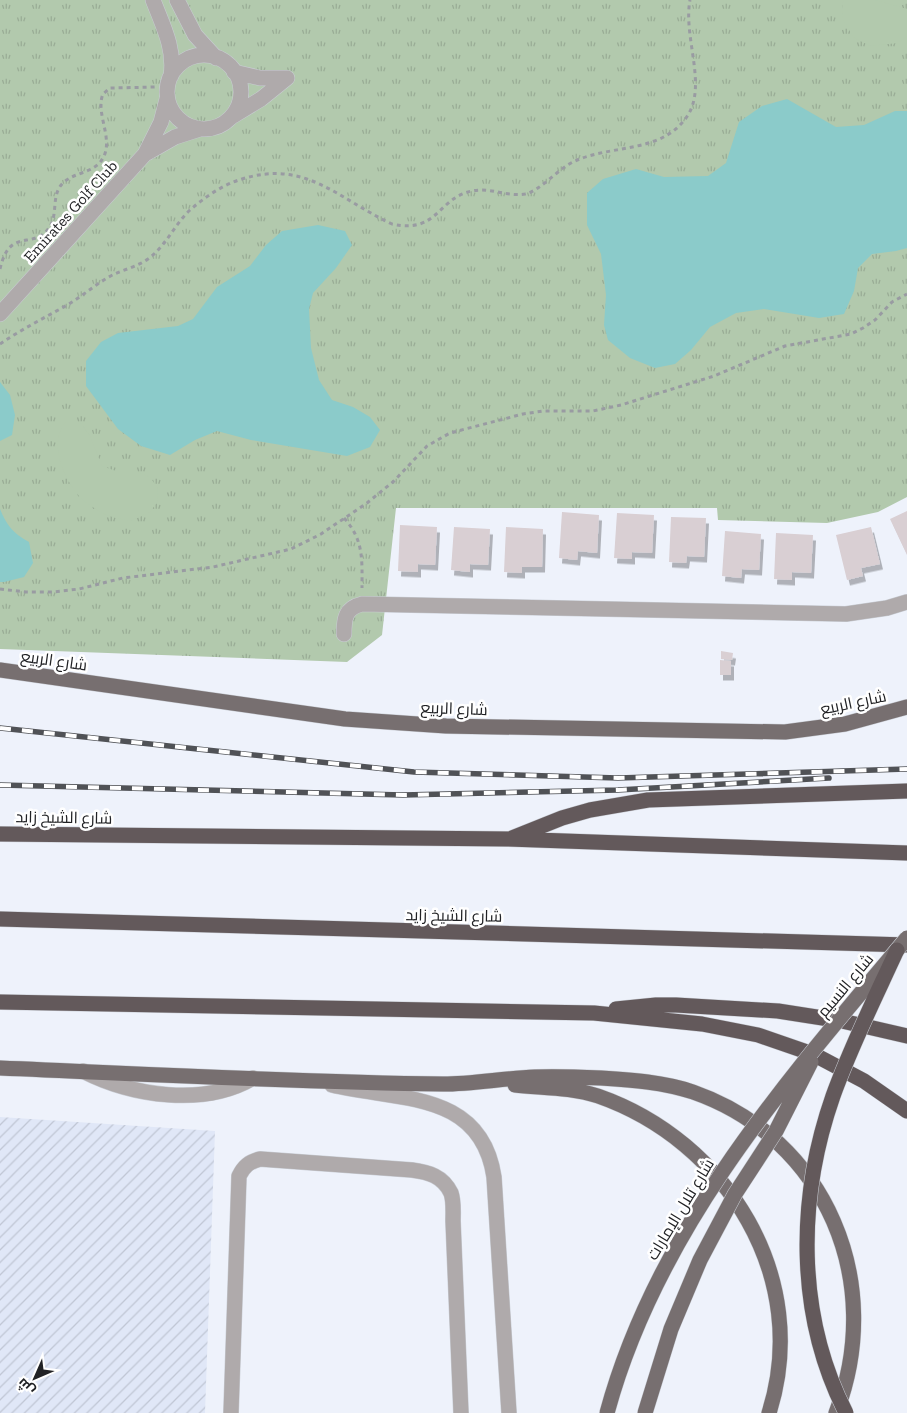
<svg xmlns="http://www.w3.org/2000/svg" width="907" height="1413" font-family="'Zilla Slab',Cairo,serif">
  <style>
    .industrial { fill: url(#industrial-furrows) }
    .grass { fill: url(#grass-tufts) }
    .pitch { fill: #b2c9ad }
    .water { fill: #8bcbca }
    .building { fill: #d9cfd3; filter: url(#shadow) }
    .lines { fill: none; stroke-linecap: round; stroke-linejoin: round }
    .minor-casing { stroke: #c9cdd4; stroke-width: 16 }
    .major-casing { stroke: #c9cdd4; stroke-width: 16 }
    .highway-casing { stroke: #c9cdd4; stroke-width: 16 }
    .path { stroke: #999ba2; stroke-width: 3; stroke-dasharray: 4 4; stroke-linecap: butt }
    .minor { stroke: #afaaab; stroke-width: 15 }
    .major { stroke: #776f70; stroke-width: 15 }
    .highway { stroke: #63595b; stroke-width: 15 }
    .rail-casing { stroke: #505256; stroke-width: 5.5 }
    .rail { stroke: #fff; stroke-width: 4; stroke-dasharray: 11; stroke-linecap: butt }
    .major-bridge-casing { stroke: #c9cdd4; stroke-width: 16; stroke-linecap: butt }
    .highway-bridge-casing { stroke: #c9cdd4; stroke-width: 16; stroke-linecap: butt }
    .major-bridge { stroke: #776f70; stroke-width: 15 }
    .highway-bridge { stroke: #63595b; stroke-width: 15 }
    .labels { text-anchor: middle; stroke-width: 5; stroke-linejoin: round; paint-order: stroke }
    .street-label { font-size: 16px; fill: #212225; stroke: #fff }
  </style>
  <defs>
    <pattern id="industrial-furrows" width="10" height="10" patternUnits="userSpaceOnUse" patternTransform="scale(1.25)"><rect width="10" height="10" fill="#e0e7f7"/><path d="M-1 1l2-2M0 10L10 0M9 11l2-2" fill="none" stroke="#c0c6d4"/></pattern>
    <pattern id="grass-tufts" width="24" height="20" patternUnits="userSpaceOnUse" patternTransform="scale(1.25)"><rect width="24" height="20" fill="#b2c9ad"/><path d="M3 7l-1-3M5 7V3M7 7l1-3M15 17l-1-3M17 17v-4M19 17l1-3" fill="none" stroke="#99ac95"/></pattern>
    <filter id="shadow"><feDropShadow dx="3" dy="5.5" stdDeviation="0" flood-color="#0004"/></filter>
  </defs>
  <rect width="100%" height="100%" fill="#eef2fb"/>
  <!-- industrial -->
  <path class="industrial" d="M 0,1117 L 215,1131 L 205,1413 L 0,1413 Z"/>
  <!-- grass -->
  <path class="grass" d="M 0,0 L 907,0 L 907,497 L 878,512 L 827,523 L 718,520 L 717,508 L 396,508 L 382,635 L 347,662 L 0,649 Z"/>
  <!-- pitch -->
  <path class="pitch" d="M 845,0 L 875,0 L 907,9 L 907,36 L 898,43 L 870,46 L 853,37 L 843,19 L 842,3 Z
    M 66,422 L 80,422 L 90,436 L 102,466 L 116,471 L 136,471 L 150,477 L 157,487 L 158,501 L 150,512 L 131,521 C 121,519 109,517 101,512 C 94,508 84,502 79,496 C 63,477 48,442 66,422 Z"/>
  <!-- water -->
  <path class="water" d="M 787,99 L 836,127 L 864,125 L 895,111 L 907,111 L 907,248 L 896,251 L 872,254 L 858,268 L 854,291 L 844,314 L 819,318 L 764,309 L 736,313 L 710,327 L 691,350 L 675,364 L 655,368 L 630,358 L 608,340 L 604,325 L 606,295 L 601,254 L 587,225 L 587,193 L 603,179 L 636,169 L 664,177 L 708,176 L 726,163 L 739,122 L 762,106 Z
    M 318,225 L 345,231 L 352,245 L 336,268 L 313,293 L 309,309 L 311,348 L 319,380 L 332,400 L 353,407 L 370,417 L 380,430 L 370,447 L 347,456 L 251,440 L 217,431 L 195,440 L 170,455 L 141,446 L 118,429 L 86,386 L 86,361 L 101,342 L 118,333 L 178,326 L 193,319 L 217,287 L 250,266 L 266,245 L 282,231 Z
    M 0,382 L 10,395 L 15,415 L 12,435 L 0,441 Z
    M 0,509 C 7,526 13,533 29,542 L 33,563 L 24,577 L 4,582 L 0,582 Z"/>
  <!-- building -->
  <path class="building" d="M 907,511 L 907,555 L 890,519 Z
    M 562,512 L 599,515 L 597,553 L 578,551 L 577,560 L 559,558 Z
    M 617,513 L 654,515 L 652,553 L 632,552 L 632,559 L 614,558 Z
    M 671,517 L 706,518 L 704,557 L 687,556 L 686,563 L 669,562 Z
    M 400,525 L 437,527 L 435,565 L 418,564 L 418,572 L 398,571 Z
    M 454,527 L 490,529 L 488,565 L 470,564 L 470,572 L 451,570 Z
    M 506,527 L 543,529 L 542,567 L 522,567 L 522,573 L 504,572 Z
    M 871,527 L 880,564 L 861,568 L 863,576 L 847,580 L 836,535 Z
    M 725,531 L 761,534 L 759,570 L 742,569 L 741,578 L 722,576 Z
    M 776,533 L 813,535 L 811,573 L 792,572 L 792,580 L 774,579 Z
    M 721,651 L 733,653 L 732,660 L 721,659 Z
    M 720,660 L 731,661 L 731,675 L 720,675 Z"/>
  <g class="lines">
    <!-- minor casing -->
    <g class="minor-casing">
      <path id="minor" d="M 153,0 C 163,26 175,48 171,76
        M 177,0 L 195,35 L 216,58
        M167 92a37 37 0 1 1 74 0a37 37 0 1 1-74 0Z
        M 234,72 L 260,78 L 287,78
        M 233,116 L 261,99 L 287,78
        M 147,153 L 175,137 L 200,129
        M 0,314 L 145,154 L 161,122 L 167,99
        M 344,634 C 344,619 345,608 362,604 L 846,614 L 887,608 L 907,602
        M 83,1071 C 132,1096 204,1107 253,1078
        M 332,1085 C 398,1101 481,1090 494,1177 L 509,1413
        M 231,1413 L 239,1176 C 244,1166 249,1162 260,1159 L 412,1170 C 428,1172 443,1176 451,1193 C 454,1201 453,1213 453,1221 L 461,1413"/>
    </g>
    <!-- major casing -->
    <g class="major-casing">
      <path id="major" d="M 0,670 L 345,719 L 446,726 L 785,732 L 845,724 L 907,707
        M 0,1068 C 147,1074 295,1082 443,1084 C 474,1084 504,1078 535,1077 C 557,1076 579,1077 601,1078 C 632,1080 663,1082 693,1092 C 827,1139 886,1283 836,1413
        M 515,1085 C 542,1088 571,1087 598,1096 C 727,1141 812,1278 769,1413"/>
    </g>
    <!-- highway casing -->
    <g class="highway-casing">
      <path id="highway" d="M 0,834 L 508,839 L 907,853
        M 512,838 L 562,818 L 590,810 L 648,800 L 907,791
        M 0,919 L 907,945
        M 0,1002 L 594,1013 L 702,1024 L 758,1035 L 813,1054 L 864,1081 L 907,1111
        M 616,1009 L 656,1005 L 676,1005 L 778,1011 L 842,1021 L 907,1036"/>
    </g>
    <!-- path -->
    <path class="path" d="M 0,269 C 10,226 32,251 49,228 C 59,214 50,194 64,182 C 75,172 95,173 103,158 C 114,139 95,113 103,94 L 110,88 L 156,87
      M 0,344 C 22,329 46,317 69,304 C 82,296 94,286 107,278 C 120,270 135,268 148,259 C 166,246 174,225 190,210 C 205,197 222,185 242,179 C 306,159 338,199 392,224 C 439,234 437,198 472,191 C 490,187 507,197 525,194 C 542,190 557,169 575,161 C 612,144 663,154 688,115 C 707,84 683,37 690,0
      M 344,518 C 364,540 362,560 362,588
      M 0,589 L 26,592 L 53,592 L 79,589 L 123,578 L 213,567 L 291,549 L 321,534 L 367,503 L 394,481 L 427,446 L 450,433 L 523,414 L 543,411 L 593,411 L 621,405 L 714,376 L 785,346 L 851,334 L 863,328 L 875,320 L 892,302 L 907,294"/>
    <!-- minor -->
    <use href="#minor" class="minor"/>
    <!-- major -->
    <use href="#major" class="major"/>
    <!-- highway -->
    <use href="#highway" class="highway"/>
    <!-- rail casing -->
    <g class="rail-casing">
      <path id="rail" d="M 0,728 L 414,772 L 618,778 L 907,769
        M 0,785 L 403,795 L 618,790 L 829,778"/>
    </g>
    <!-- rail -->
    <use href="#rail" class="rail"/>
    <!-- major-bridge casing -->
    <g class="major-bridge-casing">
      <path id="major-bridge" d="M 607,1413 C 657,1228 786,1082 907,938
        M 645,1413 L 671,1329 L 700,1260 L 735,1194 L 776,1131 L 811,1062"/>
    </g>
    <!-- highway-bridge casing -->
    <g class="highway-bridge-casing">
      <path id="highway-bridge" d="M 846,1413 C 796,1315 797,1199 833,1096 C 851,1046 875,998 897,950"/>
    </g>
    <!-- major-bridge -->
    <use href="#major-bridge" class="major-bridge"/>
    <!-- highway-bridge -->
    <use href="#highway-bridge" class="highway-bridge"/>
  </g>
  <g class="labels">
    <!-- street labels -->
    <g class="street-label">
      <text transform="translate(70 211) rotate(-48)" y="6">Emirates Golf Club</text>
      <text transform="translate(54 660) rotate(8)" y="6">شارع الربيع</text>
      <text transform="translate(853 702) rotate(-12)" y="6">شارع الربيع</text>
      <text transform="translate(454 708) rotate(2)" y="6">شارع الربيع</text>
      <text transform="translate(64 817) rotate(1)" y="6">شارع الشيخ زايد</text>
      <text transform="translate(454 915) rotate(1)" y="6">شارع الشيخ زايد</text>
      <text transform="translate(845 985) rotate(-50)" y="6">شارع النسيم</text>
      <text transform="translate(680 1209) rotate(-59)" y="6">شارع تلال الإمارات</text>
    </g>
  </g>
  <!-- north arrow -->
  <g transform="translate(35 1378) rotate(225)" stroke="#ffffff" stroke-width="4" paint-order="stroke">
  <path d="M0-4L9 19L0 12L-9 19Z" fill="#212225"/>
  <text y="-8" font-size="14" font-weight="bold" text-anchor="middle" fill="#212225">ش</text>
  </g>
</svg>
